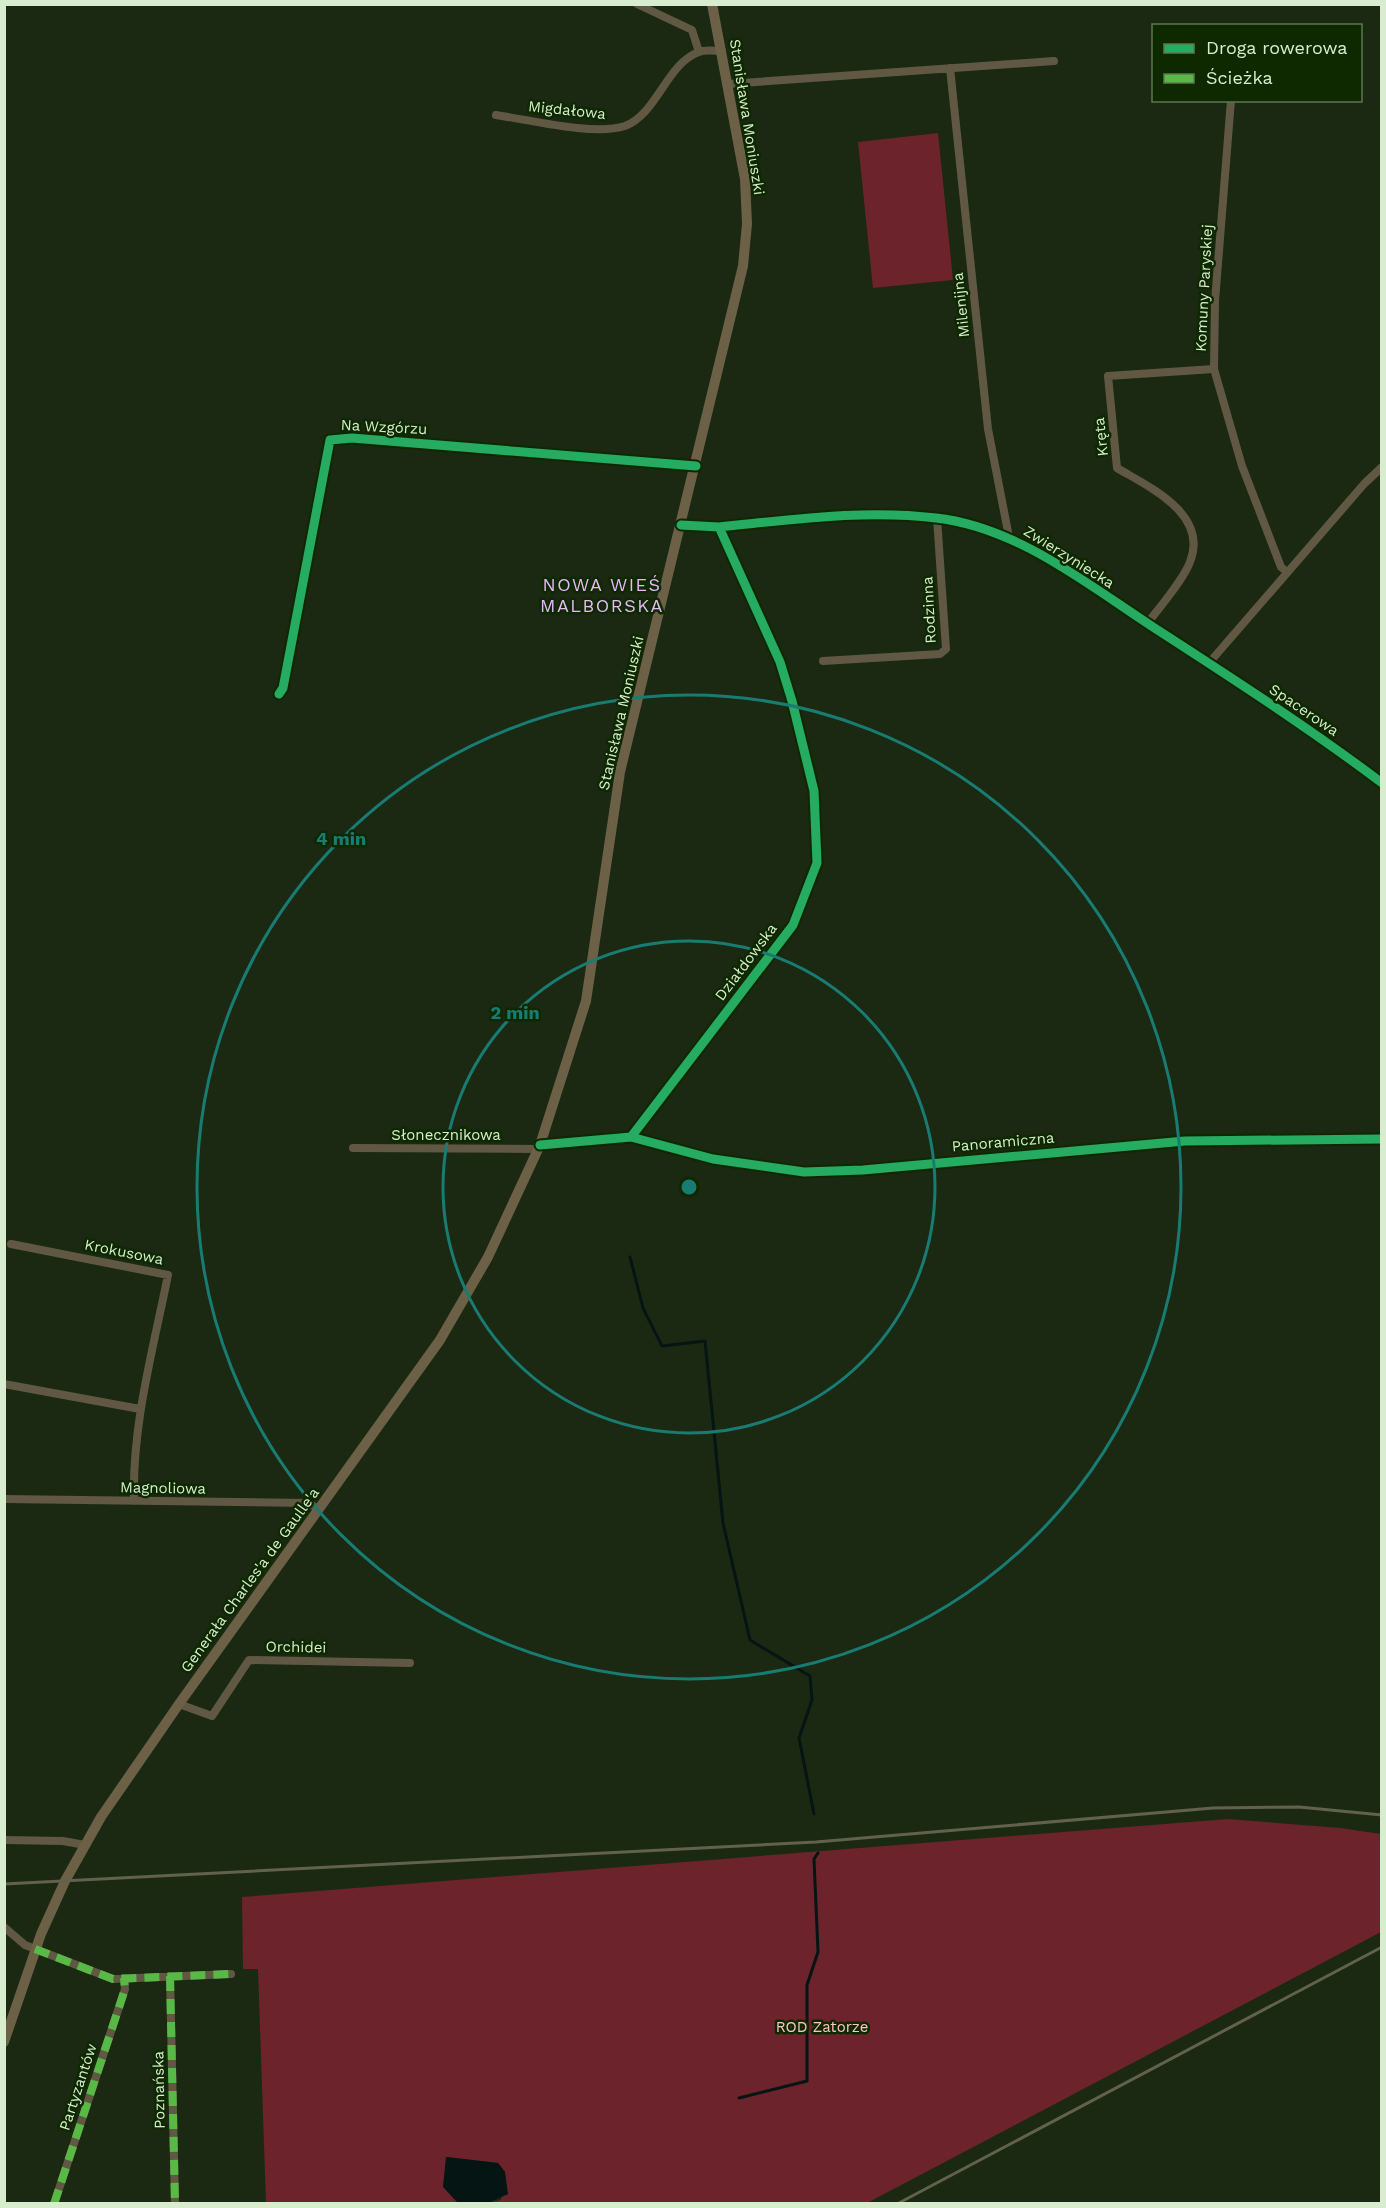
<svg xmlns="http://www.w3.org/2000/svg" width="1386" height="2208" font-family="'Work Sans',sans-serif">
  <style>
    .green { fill: #6d232b }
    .water { fill: #041514 }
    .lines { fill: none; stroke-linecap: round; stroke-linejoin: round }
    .stream { stroke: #041514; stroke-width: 3 }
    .minor { stroke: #615843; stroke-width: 8 }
    .secondary { stroke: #6c6046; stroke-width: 10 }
    .rail { stroke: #61614e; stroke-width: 3 }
    .quiet { stroke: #58b947; stroke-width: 8; stroke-dasharray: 15 8; stroke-linecap: butt }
    .cycleway-casing { stroke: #0e2900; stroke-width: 13 }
    .cycleway { stroke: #26ab63; stroke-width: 9 }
    .ring { fill: none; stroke: #197c73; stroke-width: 3 }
    .labels { text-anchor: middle; stroke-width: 5; stroke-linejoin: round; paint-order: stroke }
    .street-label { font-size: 15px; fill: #d7edce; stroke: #0e2900 }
    .park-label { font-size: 15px; fill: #fdc5c6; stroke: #0e2900 }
    .quarter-label { font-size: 18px; letter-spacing: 1.5px; fill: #e7b9f9; stroke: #0e2900 }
    .centre { fill: #197c73; stroke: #0e2900; stroke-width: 3 }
    .ring-label { font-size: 18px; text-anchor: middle; font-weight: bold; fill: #197c73; stroke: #0e2900; stroke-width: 5; stroke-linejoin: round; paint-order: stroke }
  </style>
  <rect width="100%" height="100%" fill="#1b2912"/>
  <!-- green -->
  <path class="green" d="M 938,133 L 953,280 L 873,288 L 858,142 Z
    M 1228,1819 L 1340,1828 L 1381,1834 L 1381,1932 L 867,2203 L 488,2203 L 501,2200 L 505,2172 L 498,2163 L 447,2157 L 457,2202 L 466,2203 L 266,2203 L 258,1969 L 243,1969 L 242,1897 Z"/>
  <!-- water -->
  <path class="water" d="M 446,2157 L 498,2163 L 505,2172 L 508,2194 L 488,2203 L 457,2202 L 443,2187 Z"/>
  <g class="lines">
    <!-- stream -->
    <path class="stream" d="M 630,1257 L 643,1308 L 662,1346 L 705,1341 L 723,1523 L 750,1640 L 810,1676 L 812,1700 L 799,1738 L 814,1814
      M 739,2098 L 807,2081 L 807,1985 L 818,1952 L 814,1859 L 818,1853"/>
    <!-- minor -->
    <path class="minor" d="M 637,4 L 692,30 L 699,52
      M 950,68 L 988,429 L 1009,537
      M 728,84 L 1054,61
      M 1231,100 L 1215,301 L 1214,369 L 1242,466 L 1281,567 L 1287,572
      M 496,115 C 530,120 594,136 625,126 C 657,114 667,63 699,52 C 705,49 715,51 722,51
      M 719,527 C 790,520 864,509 936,518 C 1017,527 1087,584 1153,627 C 1230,677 1308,727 1382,783
      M 1147,624 C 1159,608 1184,579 1190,562 C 1209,514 1149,487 1117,468 L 1108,376 L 1214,369
      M 823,661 L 940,654 L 946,649 L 937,518
      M 1209,663 L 1364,484 L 1382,467
      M 279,694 L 283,688 L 330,440 L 352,438 L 696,466
      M 631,1137 L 713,1159 L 804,1172 L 863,1170 L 1185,1141 L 1382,1139
      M 540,1145 L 631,1137 L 793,925 L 817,863 L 814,791 L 792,701 L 780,662 L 719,527 L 681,525
      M 353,1148 L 538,1149
      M 11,1244 L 168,1275 C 153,1350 132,1424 134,1501
      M 4,1384 L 140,1409
      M 4,1499 L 309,1503 L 319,1510
      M 179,1704 L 212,1716 L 249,1660 L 410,1663
      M 4,1840 L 63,1841 L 85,1845
      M 4,1927 L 25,1945 L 113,1979 L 231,1974
      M 170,1976 L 175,2204
      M 54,2204 L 125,1989 L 124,1978"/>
    <!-- secondary -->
    <path class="secondary" d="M 4,2042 L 41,1934 L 65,1881 L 101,1817 L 179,1704 L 440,1340 L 488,1257 L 540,1145 L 586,1001 L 620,772 L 743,266 L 747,224 L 745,179 L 712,4"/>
    <!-- rail -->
    <path class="rail" d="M 4,1884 L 816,1842 L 1213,1808 L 1299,1807 L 1382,1815
      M 897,2204 L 1382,1947"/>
    <!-- quiet -->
    <path class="quiet" d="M 35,1949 L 113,1979 L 231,1974
      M 170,1976 L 175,2204
      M 54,2204 L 125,1989 L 124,1978"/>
    <!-- cycleway casing -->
    <g class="cycleway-casing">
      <path id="cycleway" d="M 719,527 C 790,520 864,509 936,518 C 1017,527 1087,584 1153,627 C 1230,677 1308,727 1382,783
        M 279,694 L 283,688 L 330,440 L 352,438 L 696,466
        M 631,1137 L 713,1159 L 804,1172 L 863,1170 L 1185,1141 L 1382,1139
        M 540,1145 L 631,1137 L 793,925 L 817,863 L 814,791 L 792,701 L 780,662 L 719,527 L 681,525"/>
    </g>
    <!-- cycleway -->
    <use href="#cycleway" class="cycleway"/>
  </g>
  <!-- distance rings -->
  <g class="ring">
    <circle cx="689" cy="1187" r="246"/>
    <circle cx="689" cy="1187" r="492"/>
  </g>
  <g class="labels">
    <!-- street labels -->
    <g class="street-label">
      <text transform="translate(567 110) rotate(6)" y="5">Migdałowa</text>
      <text transform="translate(747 117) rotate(81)" y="5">Stanisława Moniuszki</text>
      <text transform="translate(1204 288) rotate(-87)" y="5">Komuny Paryskiej</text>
      <text transform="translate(961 305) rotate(-96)" y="5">Milenijna</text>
      <text transform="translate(384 427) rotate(3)" y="5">Na Wzgórzu</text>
      <text transform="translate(1101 437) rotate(-96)" y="5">Kręta</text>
      <text transform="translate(1069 557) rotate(32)" y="5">Zwierzyniecka</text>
      <text transform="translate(929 610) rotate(-93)" y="5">Rodzinna</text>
      <text transform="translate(1304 710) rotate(34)" y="5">Spacerowa</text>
      <text transform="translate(621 713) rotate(-77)" y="5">Stanisława Moniuszki</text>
      <text transform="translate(746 962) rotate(-53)" y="5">Działdowska</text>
      <text x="446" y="1140">Słonecznikowa</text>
      <text transform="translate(1003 1142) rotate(-5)" y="5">Panoramiczna</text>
      <text transform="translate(124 1252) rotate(11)" y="5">Krokusowa</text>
      <text transform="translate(163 1488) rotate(1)" y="5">Magnoliowa</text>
      <text transform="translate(250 1580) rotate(-54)" y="5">Generała Charles'a de Gaulle'a</text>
      <text transform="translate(296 1647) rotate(1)" y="5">Orchidei</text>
      <text transform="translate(78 2087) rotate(-72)" y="5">Partyzantów</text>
      <text transform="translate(159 2090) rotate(-91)" y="5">Poznańska</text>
    </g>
    <!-- park labels -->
    <g class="park-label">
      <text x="822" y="2032">ROD Zatorze</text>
    </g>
    <!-- quarter labels -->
    <g class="quarter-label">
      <text x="602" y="591">NOWA WIEŚ<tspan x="602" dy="21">MALBORSKA</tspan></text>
    </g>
  </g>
  <circle cx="689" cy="1187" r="9" class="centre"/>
  <g class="ring-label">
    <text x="341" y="845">4 min</text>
    <text x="515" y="1019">2 min</text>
  </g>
  <!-- border -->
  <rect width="1386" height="2208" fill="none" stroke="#d7edce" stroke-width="12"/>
  <!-- legend -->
  <rect x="1152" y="24" width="210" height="78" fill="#0e2900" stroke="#5e7752" stroke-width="1.5"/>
  <rect x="1164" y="44" width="30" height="9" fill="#26ab63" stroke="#5e7752" stroke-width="1.5"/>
  <text x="1206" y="54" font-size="18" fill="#d7edce">Droga rowerowa</text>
  <rect x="1164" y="74" width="30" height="9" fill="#58b947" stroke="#5e7752" stroke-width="1.5"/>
  <text x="1206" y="84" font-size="18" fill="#d7edce">Ścieżka</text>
</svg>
